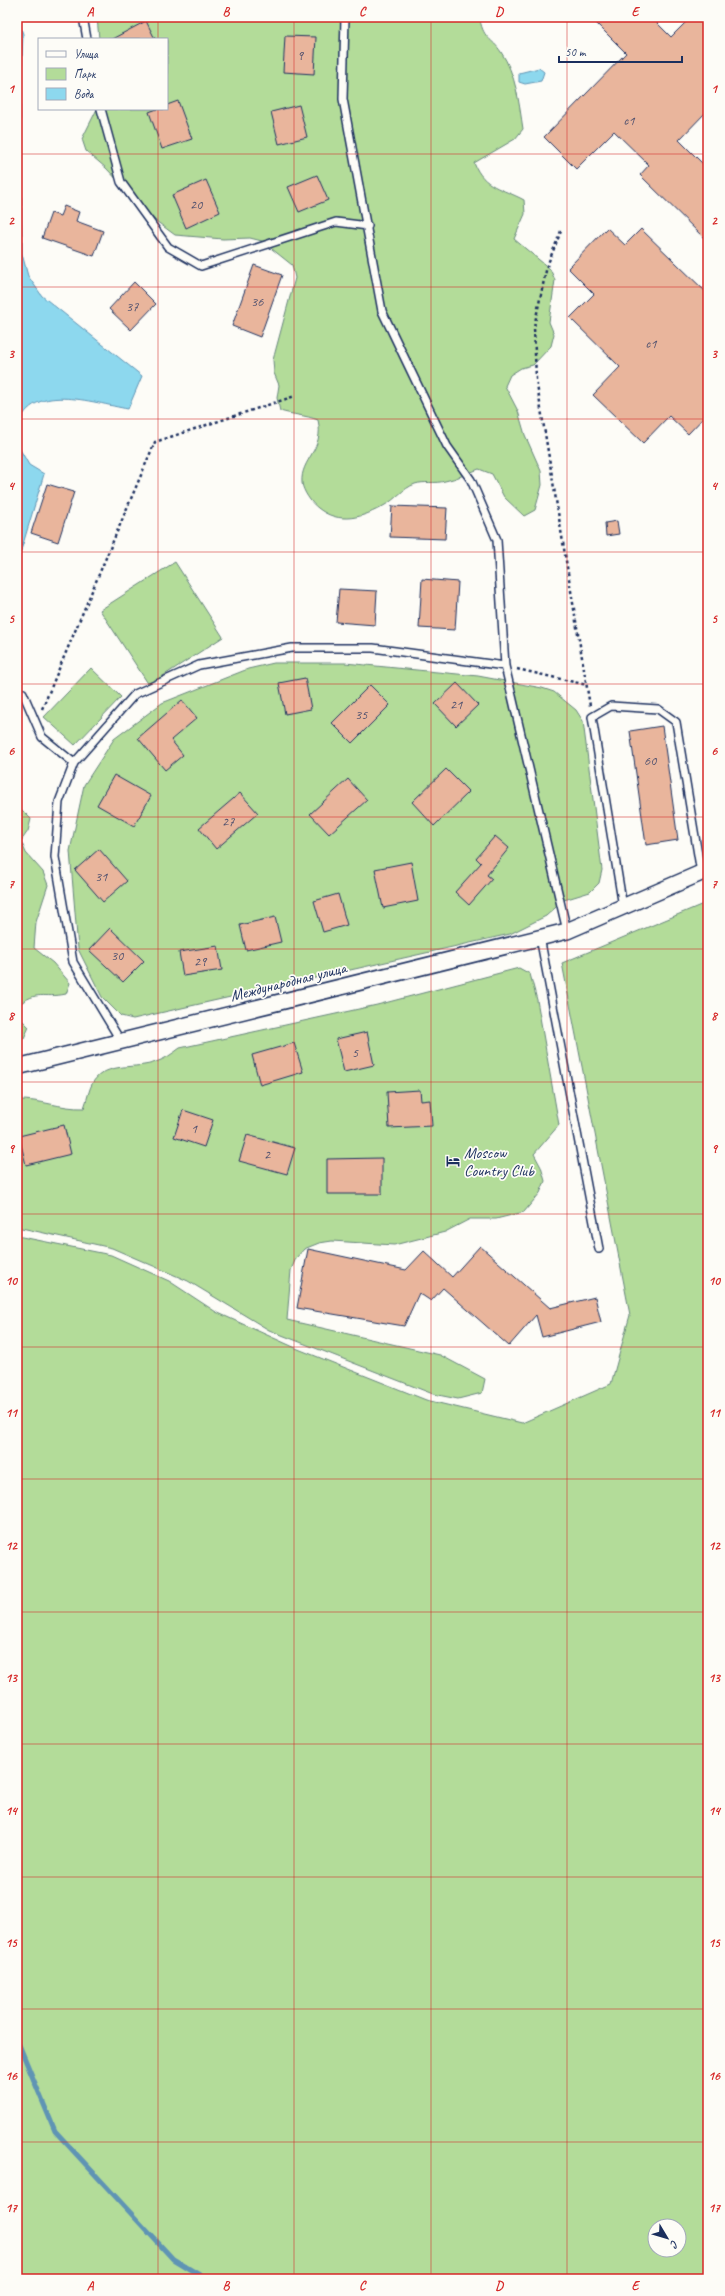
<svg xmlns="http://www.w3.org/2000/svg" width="725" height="2296" font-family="Caveat,sans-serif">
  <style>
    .green { fill: #b3dc99; stroke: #67867c; fill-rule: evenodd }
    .water { fill: #8dd8ee; stroke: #5f94b4 }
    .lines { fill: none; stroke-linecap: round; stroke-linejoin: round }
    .stream { stroke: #5f94b4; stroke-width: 5 }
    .building { fill: #e9b59c; stroke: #1b2f5e }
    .service-casing { stroke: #1b2f5e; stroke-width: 10 }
    .minor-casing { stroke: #1b2f5e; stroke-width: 18 }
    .path { stroke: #1b2f5e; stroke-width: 2.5; stroke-dasharray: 3 3; stroke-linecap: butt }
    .service { stroke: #fdfcf7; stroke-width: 7 }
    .minor { stroke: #fdfcf7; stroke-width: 15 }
    .grid { fill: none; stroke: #d62828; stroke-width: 1; stroke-opacity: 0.55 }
    .labels { text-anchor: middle; stroke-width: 3.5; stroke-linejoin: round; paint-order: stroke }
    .number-label { font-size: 14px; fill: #4e506e }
    .street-label { font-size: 16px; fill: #1b2f5e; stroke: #fdfcf7 }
    .poi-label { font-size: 16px; fill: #1b2f5e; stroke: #fdfcf7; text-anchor: start }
    .neatline { fill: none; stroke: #d62828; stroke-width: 1.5 }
    .grid-label { font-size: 13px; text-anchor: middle; font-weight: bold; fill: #d62828 }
  </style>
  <rect width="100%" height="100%" fill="#fdfcf7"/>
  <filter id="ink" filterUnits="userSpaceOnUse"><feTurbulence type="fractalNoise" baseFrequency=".025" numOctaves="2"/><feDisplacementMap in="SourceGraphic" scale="8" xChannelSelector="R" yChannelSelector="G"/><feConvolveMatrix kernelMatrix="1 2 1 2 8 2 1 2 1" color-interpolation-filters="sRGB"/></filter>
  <g filter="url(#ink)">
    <!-- green -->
    <path class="green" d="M 97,17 L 482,17 L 480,20 C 484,40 492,38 501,52 C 516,74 519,103 523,129 L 515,139 L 474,163 C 484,188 502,188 524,200 L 525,214 L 514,239 L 550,269 L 555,280 L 549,322 L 554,334 L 551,346 L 533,365 L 521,368 L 510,375 L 505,386 L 518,411 L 525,435 L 541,471 L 542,485 L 535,510 L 524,516 L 504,497 L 492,474 L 479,469 C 468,473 456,479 445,481 C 435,484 424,481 415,484 C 402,489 396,499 385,505 C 363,518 339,525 318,508 C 311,503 303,491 302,483 C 300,459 325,450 318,420 C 305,415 293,415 280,411 L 277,398 L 279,385 L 274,373 L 273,360 L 295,278 L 292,265 L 262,241 L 250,238 L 223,239 L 175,235 L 156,221 L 106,168 L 86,151 L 82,139 L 97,109 L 167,109 L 167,39 L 99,39 Z
      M 175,562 L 223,637 L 149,685 L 100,610 Z
      M 274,663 L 345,663 L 478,676 L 542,688 L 554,692 L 576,710 L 583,721 L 602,870 L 599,883 L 590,892 L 564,900 L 546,916 L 510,934 L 133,1019 L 121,1016 L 102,997 L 78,949 L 70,851 L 84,785 L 114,739 L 162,703 L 248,669 Z
      M 91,668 L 121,697 L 75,745 L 44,717 Z
      M 22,810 L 31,819 L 28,831 L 21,841 L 26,853 L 43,872 L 48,885 L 36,922 L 34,948 L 53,963 L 70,983 L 66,994 C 43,999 38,989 17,1006 L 17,811 Z
      M 708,902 L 708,2279 L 17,2279 L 17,1236 L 111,1255 L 169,1281 L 216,1312 L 298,1349 L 426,1400 L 522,1423 L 611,1384 L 630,1315 L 562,963 ZM 655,2226 L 679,2226 L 679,2250 L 655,2250 Z
      M 519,968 L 530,974 L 537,1000 L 559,1125 L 534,1154 L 541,1167 L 545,1181 L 540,1193 L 524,1212 L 496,1219 L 470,1219 L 445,1232 L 394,1245 L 332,1241 L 319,1243 L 304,1249 L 296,1258 L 291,1270 L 287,1320 L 440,1355 L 485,1379 L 482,1393 L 458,1399 L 433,1394 L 269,1330 L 188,1281 L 112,1248 L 17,1227 L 17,1100 C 40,1099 61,1109 84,1108 C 87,1100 89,1089 93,1082 C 107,1061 136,1070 156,1062 C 165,1059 172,1054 180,1048 L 377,1005 Z
      M 17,1008 L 20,1018 L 29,1027 L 24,1038 L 17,1043 Z"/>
    <!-- water -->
    <path class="water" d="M 17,17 L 23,34 L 20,108 L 22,254 L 28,276 L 42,296 L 142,376 L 128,409 C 93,403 27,379 17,431 Z
      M 539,68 L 544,72 L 541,81 L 525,84 L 519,82 L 519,73 Z
      M 17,444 L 29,465 L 44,474 L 17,564 Z"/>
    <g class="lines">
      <!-- stream -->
      <path class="stream" d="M 17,2040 L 55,2131 L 173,2259 L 206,2279"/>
    </g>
    <!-- building -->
    <path class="building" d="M 590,17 L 651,17 L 671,37 L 691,17 L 708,17 L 708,110 L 679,140 L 708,169 L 708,242 L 640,175 L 649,165 L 614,131 L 576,169 L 544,137 L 626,53 Z
      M 146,21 L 155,39 L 112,39 Z
      M 285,36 L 316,37 L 314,74 L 283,72 Z
      M 178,101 L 192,139 L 162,149 L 149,112 L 157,109 L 167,109 L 167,105 Z
      M 299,105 L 307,137 L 279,144 L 271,112 Z
      M 317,175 L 328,200 L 299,212 L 288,187 Z
      M 206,180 L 220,212 L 186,228 L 172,195 Z
      M 64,206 L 79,212 L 76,221 L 103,231 L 94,256 L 42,238 L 51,213 L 60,216 Z
      M 607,228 L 625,245 L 641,229 L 708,294 L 708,413 L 688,434 L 669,416 L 643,443 L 593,395 L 620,367 L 570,318 L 594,294 L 568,268 Z
      M 254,265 L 282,275 L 260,337 L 232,326 Z
      M 134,282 L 156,304 L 131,330 L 109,309 Z
      M 47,484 L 74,492 L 58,542 L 31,533 Z
      M 392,506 L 447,508 L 445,539 L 390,537 Z
      M 617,521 L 619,534 L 606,536 L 605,523 Z
      M 422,579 L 458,582 L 455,630 L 419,628 Z
      M 339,589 L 377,591 L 375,625 L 336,622 Z
      M 305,678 L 311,709 L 285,714 L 279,683 Z
      M 457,683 L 478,705 L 456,726 L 435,704 Z
      M 370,685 L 390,705 L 352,743 L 332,723 Z
      M 182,700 L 197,718 L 171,740 L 183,755 L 165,770 L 138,738 Z
      M 662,726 L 678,840 L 646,845 L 630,731 Z
      M 446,769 L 469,792 L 434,826 L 412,802 Z
      M 114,775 L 151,796 L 134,826 L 97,805 Z
      M 348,779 L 367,800 L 329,834 L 310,814 Z
      M 240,793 L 258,813 L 216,849 L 199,828 Z
      M 495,836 L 509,848 L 487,875 L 492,879 L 469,905 L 455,892 L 481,863 L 476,858 Z
      M 99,849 L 127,881 L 103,902 L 75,870 Z
      M 411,862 L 418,901 L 383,908 L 375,869 Z
      M 338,894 L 347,925 L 323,932 L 314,901 Z
      M 275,917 L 281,942 L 246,950 L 240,925 Z
      M 110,928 L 144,961 L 123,982 L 89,950 Z
      M 218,946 L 222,970 L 183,976 L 179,952 Z
      M 367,1032 L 374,1065 L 344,1072 L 336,1039 Z
      M 294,1043 L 303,1072 L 260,1085 L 252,1055 Z
      M 420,1090 L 421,1101 L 430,1100 L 432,1126 L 389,1128 L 387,1092 Z
      M 183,1110 L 213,1120 L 204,1147 L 174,1137 Z
      M 64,1125 L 71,1154 L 26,1165 L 19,1136 Z
      M 247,1135 L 295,1148 L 287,1174 L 239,1161 Z
      M 382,1158 L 382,1194 L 327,1194 L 327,1159 Z
      M 480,1246 L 550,1308 L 595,1297 L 601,1322 L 542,1337 L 536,1315 L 509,1346 L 443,1288 L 431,1301 L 419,1293 L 404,1326 L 297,1308 L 308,1249 L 406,1270 L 424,1251 L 452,1277 Z"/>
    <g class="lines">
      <!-- service casing -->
      <g class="service-casing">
        <path id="service" d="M 83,17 L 87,39
          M 345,17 L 343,99 L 382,311 L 447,446 L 471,480 L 497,540 L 505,666 L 567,931
          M 101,109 L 121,182 L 168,247 L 201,266 L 336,222 L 368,226
          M 23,693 L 42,737 L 74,763
          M 623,907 L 592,717 L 611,706 L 658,709 L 676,722 L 701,873
          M 540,937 L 599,1249
          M 120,1040 L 73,962 L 55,857 L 59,802 L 74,763 L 135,694 L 199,665 L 292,648 L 373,648 L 505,666"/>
      </g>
      <!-- minor casing -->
      <g class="minor-casing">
        <path id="minor" d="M 17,1067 L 567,931 L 708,870"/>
      </g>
      <!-- path -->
      <path class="path" d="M 561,231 L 547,266 L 534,327 L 536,379 L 590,706
        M 517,669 L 587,685
        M 42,709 L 155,442 L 295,396
        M 17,2271 L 24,2279"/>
      <!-- service -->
      <use href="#service" class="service"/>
      <!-- minor -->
      <use href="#minor" class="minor"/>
    </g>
  </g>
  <!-- grid -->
  <path class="grid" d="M 158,17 L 158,39M 294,17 L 294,2279M 431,17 L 431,2279M 567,17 L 567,2279M 158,109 L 158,2279M 17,154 L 708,154M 17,287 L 708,287M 17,419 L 708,419M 17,552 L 708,552M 17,684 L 708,684M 17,817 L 708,817M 17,949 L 708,949M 17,1082 L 708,1082M 17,1214 L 708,1214M 17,1347 L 708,1347M 17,1479 L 708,1479M 17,1612 L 708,1612M 17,1744 L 708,1744M 17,1877 L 708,1877M 17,2009 L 708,2009M 17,2142 L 708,2142"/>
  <!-- icons -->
  <defs>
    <g id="hotel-bare" transform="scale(1.08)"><path d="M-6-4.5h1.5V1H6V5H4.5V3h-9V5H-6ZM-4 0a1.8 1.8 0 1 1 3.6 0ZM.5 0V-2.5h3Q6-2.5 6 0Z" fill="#1b2f5e" stroke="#fdfcf7" stroke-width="2.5" paint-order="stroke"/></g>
  </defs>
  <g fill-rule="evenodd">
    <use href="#hotel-bare" x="453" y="1161"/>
  </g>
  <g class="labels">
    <!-- number labels -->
    <g class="number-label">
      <text x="300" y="60">9</text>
      <text x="629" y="125">с1</text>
      <text x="196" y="209">20</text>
      <text x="257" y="306">36</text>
      <text x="132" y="311">37</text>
      <text x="651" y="348">с1</text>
      <text x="456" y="709">21</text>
      <text x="361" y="719">35</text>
      <text x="650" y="765">60</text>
      <text x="228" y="826">27</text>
      <text x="101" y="881">31</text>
      <text x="117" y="960">30</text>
      <text x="200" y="966">29</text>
      <text x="355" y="1057">5</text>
      <text x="194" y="1133">1</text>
      <text x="267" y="1159">2</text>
    </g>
    <!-- street labels -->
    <g class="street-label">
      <text transform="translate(288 981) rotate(-14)" y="6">Международная улица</text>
    </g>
    <!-- poi labels -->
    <g class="poi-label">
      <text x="464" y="1158">Moscow<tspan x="464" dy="18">Country Club</tspan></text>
    </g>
  </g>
  <!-- margin -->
  <rect width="725" height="2296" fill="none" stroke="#fdfcf7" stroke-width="44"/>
  <!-- legend -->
  <rect x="38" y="38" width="130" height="72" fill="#fdfcf7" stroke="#a3aaba"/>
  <rect x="46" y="51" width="20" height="6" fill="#fdfcf7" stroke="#a3aaba"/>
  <text x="74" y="58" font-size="12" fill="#1b2f5e">Улица</text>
  <rect x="46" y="68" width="20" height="12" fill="#b3dc99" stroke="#a3aaba"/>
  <text x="74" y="78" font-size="12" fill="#1b2f5e">Парк</text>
  <rect x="46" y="88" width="20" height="12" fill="#8dd8ee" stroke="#a3aaba"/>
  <text x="74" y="98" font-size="12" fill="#1b2f5e">Вода</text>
  <!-- north arrow -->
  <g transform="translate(667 2238) rotate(128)"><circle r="19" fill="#fdfcf7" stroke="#a3aaba"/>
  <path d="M0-3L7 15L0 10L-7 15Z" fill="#1b2f5e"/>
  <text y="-6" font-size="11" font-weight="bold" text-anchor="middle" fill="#1b2f5e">С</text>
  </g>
  <!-- scale -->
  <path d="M559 56v6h123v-6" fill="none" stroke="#1b2f5e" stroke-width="2"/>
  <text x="565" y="56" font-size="12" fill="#1b2f5e" stroke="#fdfcf7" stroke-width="3" paint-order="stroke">50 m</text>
  <rect x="22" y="22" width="681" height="2252" class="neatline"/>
  <g class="grid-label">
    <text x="90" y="16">A</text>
    <text x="226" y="16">B</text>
    <text x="362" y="16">C</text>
    <text x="499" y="16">D</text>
    <text x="635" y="16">E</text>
    <text x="11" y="93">1</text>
    <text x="714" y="93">1</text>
    <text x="11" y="225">2</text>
    <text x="714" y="225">2</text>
    <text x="11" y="358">3</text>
    <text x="714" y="358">3</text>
    <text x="11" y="490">4</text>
    <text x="714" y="490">4</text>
    <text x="11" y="623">5</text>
    <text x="714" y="623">5</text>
    <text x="11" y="755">6</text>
    <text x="714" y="755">6</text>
    <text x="11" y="888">7</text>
    <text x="714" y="888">7</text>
    <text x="11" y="1020">8</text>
    <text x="714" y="1020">8</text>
    <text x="11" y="1153">9</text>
    <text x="714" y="1153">9</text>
    <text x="11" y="1285">10</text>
    <text x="714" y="1285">10</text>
    <text x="11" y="1417">11</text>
    <text x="714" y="1417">11</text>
    <text x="11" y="1550">12</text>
    <text x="714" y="1550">12</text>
    <text x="11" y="1682">13</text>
    <text x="714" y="1682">13</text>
    <text x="11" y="1815">14</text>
    <text x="714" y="1815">14</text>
    <text x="11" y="1947">15</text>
    <text x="714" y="1947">15</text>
    <text x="11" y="2080">16</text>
    <text x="714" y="2080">16</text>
    <text x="11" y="2212">17</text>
    <text x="714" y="2212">17</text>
    <text x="90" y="2290">A</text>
    <text x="226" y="2290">B</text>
    <text x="362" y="2290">C</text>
    <text x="499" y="2290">D</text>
    <text x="635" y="2290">E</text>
  </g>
</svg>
